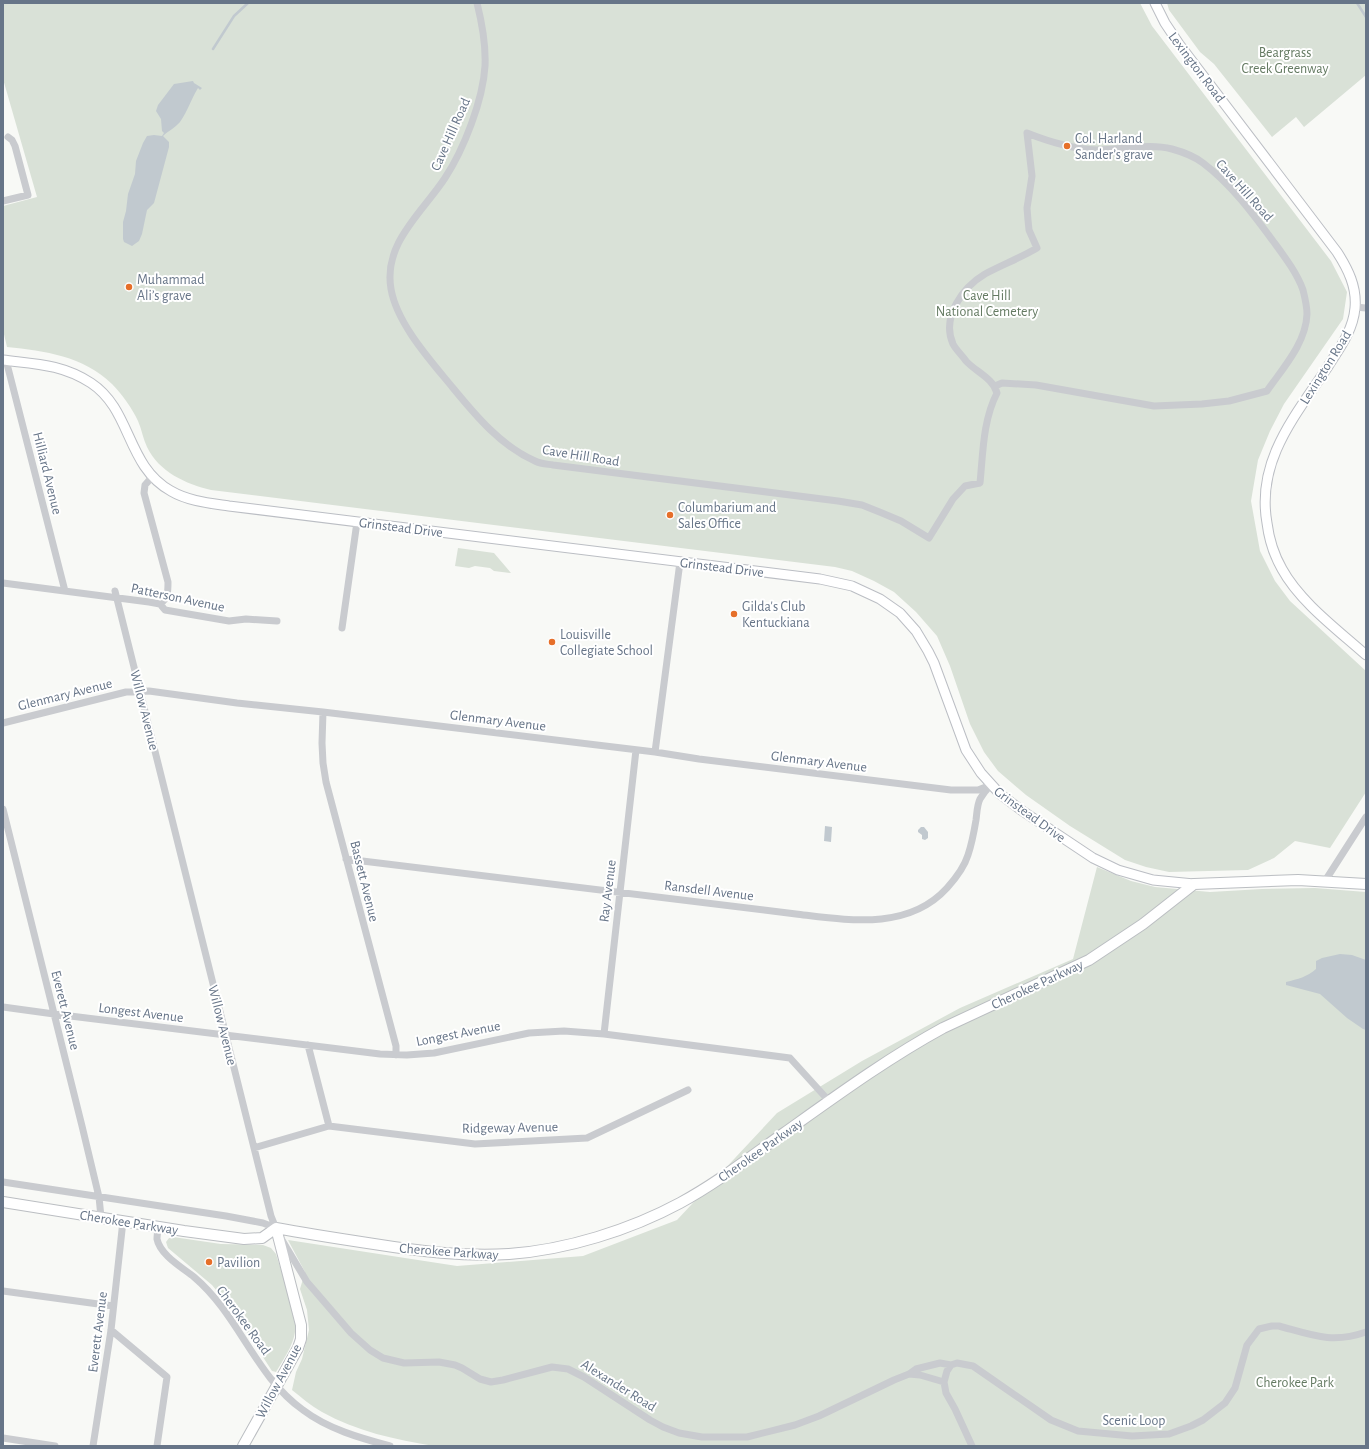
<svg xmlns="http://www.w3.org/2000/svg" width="1369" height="1449" font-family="'Alegreya Sans',sans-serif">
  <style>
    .green { fill: #d9e1d7 }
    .water { fill: #c1c9cf }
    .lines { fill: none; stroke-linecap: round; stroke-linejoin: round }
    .stream { stroke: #c1c9cf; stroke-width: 2.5 }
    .secondary-casing { stroke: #bbbec4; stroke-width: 11 }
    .primary-casing { stroke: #bbbec2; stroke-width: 12 }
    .street { stroke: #c9cbcf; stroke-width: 7 }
    .secondary { stroke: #fff; stroke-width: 9 }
    .primary { stroke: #fff; stroke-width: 10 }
    .poi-dot { fill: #e66f29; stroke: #fff; stroke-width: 1.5 }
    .labels { text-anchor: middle; stroke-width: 4; stroke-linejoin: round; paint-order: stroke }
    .park-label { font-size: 14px; fill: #647a62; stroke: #fff }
    .street-label { font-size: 14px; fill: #677588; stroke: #fff }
    .poi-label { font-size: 14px; fill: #677588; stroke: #fff; text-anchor: start }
  </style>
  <rect width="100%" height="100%" fill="#f8f9f6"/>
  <!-- green -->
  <path class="green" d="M 3,3 L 1140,3 L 1152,26 L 1331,261 L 1347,292 L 1343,319 L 1284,404 L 1270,431 L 1258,460 L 1251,501 L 1260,551 L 1275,581 L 1290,601 L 1366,671 L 1366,792 L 1330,848 L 1295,841 L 1274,858 L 1248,870 L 1169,872 L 1146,867 L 1125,860 L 1070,826 L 1026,795 L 998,771 L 984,752 L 970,724 L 950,666 L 937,636 L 916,612 L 894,592 L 874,581 L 852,571 L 835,567 L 211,490 C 186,484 159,472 147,447 C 143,439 142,430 138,421 C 132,408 122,394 112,384 C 83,356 45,351 7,347 L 3,330 L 3,206 L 37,197 L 3,79 Z
    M 1167,3 L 1366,3 L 1366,75 L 1304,127 L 1296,117 L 1272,137 L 1214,64 L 1200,52 L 1169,10 Z
    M 458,548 L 494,553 L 511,573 L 494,571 L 490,568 L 475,566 L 469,568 L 455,566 Z
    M 1097,867 L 1131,881 L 1155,887 L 1210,892 L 1262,889 L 1315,888 L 1366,892 L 1366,1446 L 434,1446 C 396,1440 356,1431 322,1412 C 311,1406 301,1397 292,1390 L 296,1372 L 302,1359 L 309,1330 L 307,1310 L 300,1289 L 305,1272 L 288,1240 L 457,1266 L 583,1256 L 677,1220 L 777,1113 L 862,1061 L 960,1008 L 1073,959 Z
    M 173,1237 L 221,1244 L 263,1245 L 271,1248 L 276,1254 C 282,1275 297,1310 295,1332 C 293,1346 283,1360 276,1372 L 272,1371 L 231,1308 L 212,1285 L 168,1248 L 166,1242 L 169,1238 Z"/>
  <!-- water -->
  <path class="water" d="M 193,81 L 194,83 L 202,88 L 200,90 L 198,88 C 191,99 188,111 180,122 C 175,128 168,131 163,136 L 169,142 L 169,147 L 154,203 L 147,210 L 142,234 L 139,241 L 132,246 L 124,242 L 123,239 L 123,222 L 126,211 L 128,194 L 135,174 L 136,161 L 143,143 L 147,136 L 154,135 L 162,136 L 164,133 L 162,131 L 161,119 L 156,111 L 158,105 L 174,84 Z
    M 825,826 L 832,827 L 831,842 L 824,841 Z
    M 921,827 L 924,827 L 928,832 L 928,838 L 925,840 L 922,839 L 922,835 L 918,832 L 918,830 Z
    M 1340,954 L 1352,955 L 1366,960 L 1366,1030 L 1363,1029 L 1347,1018 L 1320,994 L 1286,985 L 1286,982 C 1298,979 1307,977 1316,969 L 1316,961 L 1322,958 Z"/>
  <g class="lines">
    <!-- stream -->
    <path class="stream" d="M 1357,3 L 1366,17
      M 213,49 L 234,16 L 248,3"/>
    <!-- secondary casing -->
    <g class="secondary-casing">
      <path id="secondary" d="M 1155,3 L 1165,23 L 1179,44 L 1337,252 C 1348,269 1357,287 1355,308 C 1353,331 1339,349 1327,368 C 1295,416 1256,461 1267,523 C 1269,539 1274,555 1282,569 C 1300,602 1338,630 1366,655
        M 3,360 C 35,364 62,364 91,383 C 132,410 126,466 171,491 C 188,501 209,503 229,506 L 820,579 L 852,586 L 880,599 L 900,613 L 916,631 L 928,651 L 934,663 L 966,750 L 981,773 L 1000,794 L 1021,810 L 1093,858 L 1118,870 L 1153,880 L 1194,884"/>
    </g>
    <!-- primary casing -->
    <g class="primary-casing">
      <path id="primary" d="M 3,1202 L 184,1231 L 244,1239 L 262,1238 L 276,1228 C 308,1234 341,1239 374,1244 C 418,1251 464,1257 509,1254 C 566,1250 630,1230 680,1203 C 717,1183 750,1157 784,1133 C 836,1096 888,1058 943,1028 L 1089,960 L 1143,924 L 1194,884 L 1298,880 L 1366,884
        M 243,1446 L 298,1348 L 301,1339 L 301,1325 L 276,1228"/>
    </g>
    <!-- street -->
    <path class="street" d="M 477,3 C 482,23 486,45 485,66 C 483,100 464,149 445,178 C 422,213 383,243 391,289 C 397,324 431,361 453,388 C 476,416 501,446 535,461 C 541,464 547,464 553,465 L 838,501 L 862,505 L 882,513 L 901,521 L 929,538 L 953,499 L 965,486 L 980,483 C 983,453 983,420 997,393 C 993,378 976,372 966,361 C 962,355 956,350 953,344 C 941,317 963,287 985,274 C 1002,265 1020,258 1037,248 L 1029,230 L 1028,220 L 1027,208 L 1032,176 L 1027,133 C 1047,141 1075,149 1097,150 C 1121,150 1148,143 1172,149 C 1183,152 1194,156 1203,163 C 1231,184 1253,214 1273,241 C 1284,256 1297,273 1303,290 C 1305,298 1307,307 1307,314 C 1306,343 1283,368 1267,391 L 1229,401 L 1202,404 L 1154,406 L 1036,385 L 1002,383 L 995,386
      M 3,201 L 28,195 L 15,146 L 12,140 L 8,137
      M 1355,307 L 1366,308
      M 6,360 L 65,591
      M 152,477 L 145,485 L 144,493 L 168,582 C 168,592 168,598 160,604
      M 3,583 L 149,602 L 160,604 L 165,610 L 229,621 L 246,619 L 277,621
      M 115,591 L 271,1216 L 277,1231
      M 342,628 L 357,522
      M 323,712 L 322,743 L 323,763 L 326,782 L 396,1046 L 396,1055
      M 3,723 L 126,692 L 149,691 L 237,703 L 323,712 L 655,752 L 699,759 L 951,790 L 978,790 L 991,785
      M 655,752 L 680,562
      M 3,809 L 82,1126 L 99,1197 L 101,1217
      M 346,859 L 796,914 C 847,920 908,931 947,888 C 956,878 964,868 968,855 C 972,843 974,832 976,820 C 977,813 977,805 980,799 C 983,794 986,790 989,787
      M 1325,881 L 1366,817
      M 3,1007 L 54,1014 L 380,1054 L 407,1055 L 434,1053 L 529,1033 L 564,1031 L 604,1034 L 790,1058 L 829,1101
      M 604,1034 L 636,750
      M 308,1045 L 329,1126
      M 254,1148 L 329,1126 L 475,1144 L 587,1138 L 688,1090
      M 3,1182 L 226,1216 L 263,1223 L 276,1228
      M 158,1226 C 158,1230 157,1235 157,1239 C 160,1255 183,1268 194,1277 C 239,1315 255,1376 303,1410 C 328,1429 360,1438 390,1446
      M 282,1240 L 307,1282 L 314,1290 L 351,1333 L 370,1350 L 383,1358 L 404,1363 L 439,1362 L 455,1365 L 462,1368 L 480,1379 L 491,1382 L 503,1380 L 552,1367 L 568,1369 L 584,1377 L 650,1420 L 663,1427 L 679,1433 L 702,1437 L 747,1437 L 795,1425 L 819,1416 L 894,1380 L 909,1374 L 916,1369 L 940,1363 L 951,1365
      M 3,1291 L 113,1306
      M 111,1330 L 167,1377 L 157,1446
      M 909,1374 L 920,1375 L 944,1382
      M 3,1438 L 55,1446
      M 93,1446 L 111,1330 L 123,1221
      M 972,1446 L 955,1409 L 946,1393 L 944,1382 L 947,1371 L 951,1365 L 957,1363 L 973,1366 L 1051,1420 L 1078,1431 L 1132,1436 L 1169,1434 L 1191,1426 L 1203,1420 L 1225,1403 L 1235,1388 L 1247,1345 L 1259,1329 L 1272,1326 L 1279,1326 C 1312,1335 1332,1344 1366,1332"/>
    <!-- secondary -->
    <use href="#secondary" class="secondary"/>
    <!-- primary -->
    <use href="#primary" class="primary"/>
  </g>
  <!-- markers -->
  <g class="poi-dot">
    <circle cx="1067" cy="146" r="4"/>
    <circle cx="129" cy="287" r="4"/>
    <circle cx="670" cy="515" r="4"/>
    <circle cx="734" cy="614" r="4"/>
    <circle cx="552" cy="642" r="4"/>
    <circle cx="209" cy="1262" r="4"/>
  </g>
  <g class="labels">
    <!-- park labels -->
    <g class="park-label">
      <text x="1285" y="57">Beargrass<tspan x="1285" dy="16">Creek Greenway</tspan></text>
      <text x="987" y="300">Cave Hill<tspan x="987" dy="16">National Cemetery</tspan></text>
      <text x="1295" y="1387">Cherokee Park</text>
    </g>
    <!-- street labels -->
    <g class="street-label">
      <text transform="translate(1197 67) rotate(53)" y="5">Lexington Road</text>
      <text transform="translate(450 134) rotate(-66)" y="5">Cave Hill Road</text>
      <text transform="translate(1245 190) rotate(48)" y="5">Cave Hill Road</text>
      <text transform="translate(1325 367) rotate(-58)" y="5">Lexington Road</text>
      <text transform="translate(581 455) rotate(9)" y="5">Cave Hill Road</text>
      <text transform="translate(48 473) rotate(76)" y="5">Hilliard Avenue</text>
      <text transform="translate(401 527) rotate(7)" y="5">Grinstead Drive</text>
      <text transform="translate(722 567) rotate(7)" y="5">Grinstead Drive</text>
      <text transform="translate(178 597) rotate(12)" y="5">Patterson Avenue</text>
      <text transform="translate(65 694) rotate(-14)" y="5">Glenmary Avenue</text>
      <text transform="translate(145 710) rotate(76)" y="5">Willow Avenue</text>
      <text transform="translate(498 720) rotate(7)" y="5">Glenmary Avenue</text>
      <text transform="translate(819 761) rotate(7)" y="5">Glenmary Avenue</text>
      <text transform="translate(1030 814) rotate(36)" y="5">Grinstead Drive</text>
      <text transform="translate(365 881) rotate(76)" y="5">Bassett Avenue</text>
      <text transform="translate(709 890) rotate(7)" y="5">Ransdell Avenue</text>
      <text transform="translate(607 891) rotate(-83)" y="5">Ray Avenue</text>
      <text transform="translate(1037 984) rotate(-25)" y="5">Cherokee Parkway</text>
      <text transform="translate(66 1010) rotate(76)" y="5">Everett Avenue</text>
      <text transform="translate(141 1012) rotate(7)" y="5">Longest Avenue</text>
      <text transform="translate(223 1025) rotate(76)" y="5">Willow Avenue</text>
      <text transform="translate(458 1033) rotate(-11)" y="5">Longest Avenue</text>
      <text transform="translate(510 1127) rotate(-1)" y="5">Ridgeway Avenue</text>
      <text transform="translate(760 1150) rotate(-35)" y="5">Cherokee Parkway</text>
      <text transform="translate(129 1222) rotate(9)" y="5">Cherokee Parkway</text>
      <text transform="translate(449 1251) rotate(4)" y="5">Cherokee Parkway</text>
      <text transform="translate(244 1320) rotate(54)" y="5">Cherokee Road</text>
      <text transform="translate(97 1332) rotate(-83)" y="5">Everett Avenue</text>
      <text transform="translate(278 1381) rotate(-62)" y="5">Willow Avenue</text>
      <text transform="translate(619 1385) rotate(32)" y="5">Alexander Road</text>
      <text x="1134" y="1425">Scenic Loop</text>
    </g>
    <!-- poi labels -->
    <g class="poi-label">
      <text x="1075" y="143">Col. Harland<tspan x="1075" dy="16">Sander’s grave</tspan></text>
      <text x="137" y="284">Muhammad<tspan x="137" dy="16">Ali’s grave</tspan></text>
      <text x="678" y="512">Columbarium and<tspan x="678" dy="16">Sales Office</tspan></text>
      <text x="742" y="611">Gilda's Club<tspan x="742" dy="16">Kentuckiana</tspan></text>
      <text x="560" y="639">Louisville<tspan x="560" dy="16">Collegiate School</tspan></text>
      <text x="217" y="1267">Pavilion</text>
    </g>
  </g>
  <!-- border -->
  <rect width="1369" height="1449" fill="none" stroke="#677588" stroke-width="8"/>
</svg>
